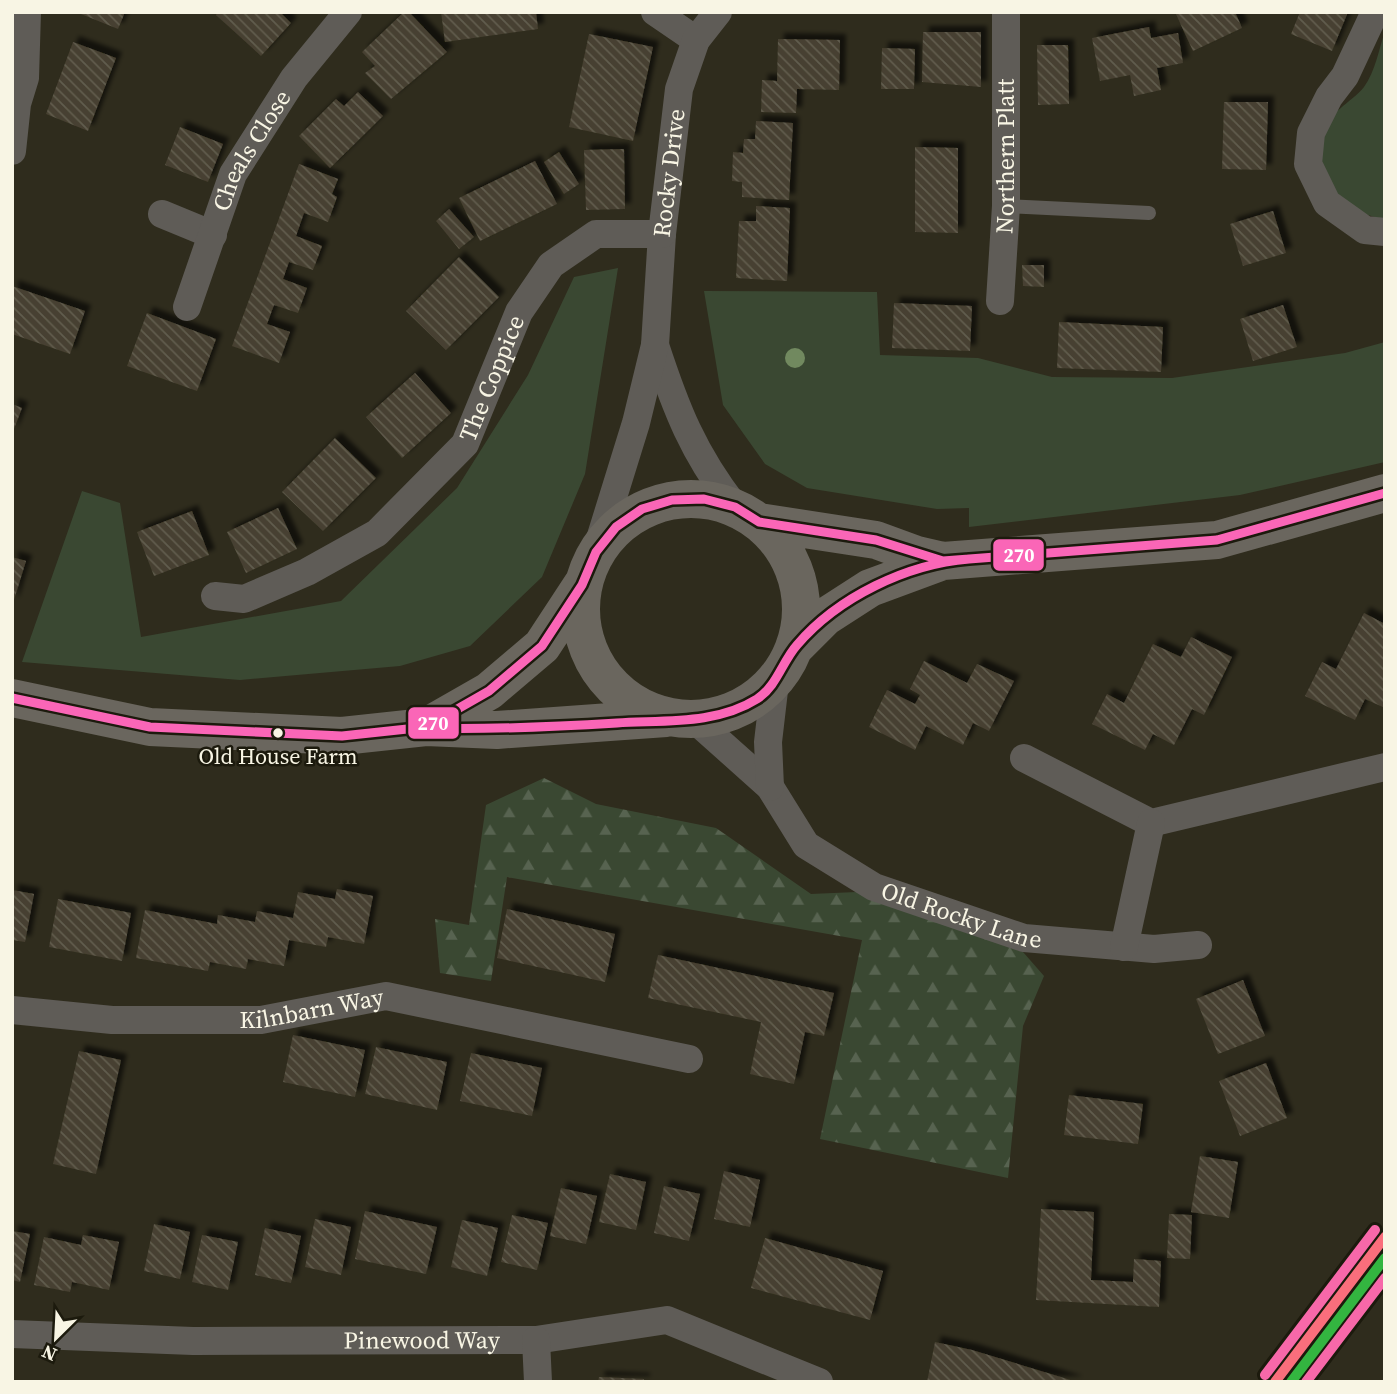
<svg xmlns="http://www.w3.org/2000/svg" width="1397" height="1394" font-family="'Source Serif 4',serif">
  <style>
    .green { fill: #3a4832 }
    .forest { fill: url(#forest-firs) }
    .building { fill: url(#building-back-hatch); filter: url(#shadow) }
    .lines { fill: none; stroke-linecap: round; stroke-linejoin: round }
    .service { stroke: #5f5c57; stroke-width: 14 }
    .minor { stroke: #5f5c57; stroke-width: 28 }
    .trunk { stroke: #6a665e; stroke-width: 38 }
    .bus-1-casing { stroke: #1c1a0d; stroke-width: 14 }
    .bus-1 { stroke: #fa66b7; stroke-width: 9 }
    .rail-1-casing { stroke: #1c1a0d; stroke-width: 16 }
    .rail-2-casing { stroke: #1c1a0d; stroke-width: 16 }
    .rail-3-casing { stroke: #1c1a0d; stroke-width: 16 }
    .rail-4-casing { stroke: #1c1a0d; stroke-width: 16 }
    .rail-1 { stroke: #fa6e7c; stroke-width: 10 }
    .rail-2 { stroke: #33b540; stroke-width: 10 }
    .rail-3 { stroke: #f768a9; stroke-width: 10 }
    .rail-4 { stroke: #f768a9; stroke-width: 10 }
    .tree { fill: #71895f }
    .bus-dot { fill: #f8f5e4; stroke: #1c1a0d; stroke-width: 2.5 }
    .labels { text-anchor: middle; stroke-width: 5; stroke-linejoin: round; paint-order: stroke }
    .bus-label { font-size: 22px; fill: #f8f5e4; stroke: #1c1a0d }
    .street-label { font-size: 24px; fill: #f8f5e4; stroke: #1c1a0d }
    .line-badge { stroke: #1c1a0d; stroke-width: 2.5 }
    .badge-label { font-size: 19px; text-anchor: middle; font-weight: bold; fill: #fff }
  </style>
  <defs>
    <pattern id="forest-firs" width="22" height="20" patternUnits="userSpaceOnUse" patternTransform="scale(1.75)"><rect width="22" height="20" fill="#3a4832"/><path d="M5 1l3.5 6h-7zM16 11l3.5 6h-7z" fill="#576350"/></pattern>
    <pattern id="building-back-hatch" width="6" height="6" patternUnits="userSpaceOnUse" patternTransform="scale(1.75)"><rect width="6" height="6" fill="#464030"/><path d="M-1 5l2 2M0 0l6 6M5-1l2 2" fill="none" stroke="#615c4e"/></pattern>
    <filter id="shadow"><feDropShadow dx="6" dy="-6" stdDeviation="2" flood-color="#0009"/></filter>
  </defs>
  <rect width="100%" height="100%" fill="#2f2c1d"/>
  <!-- green -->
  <path class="green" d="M 1385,31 L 1385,219 C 1348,216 1310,175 1321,135 C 1328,112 1351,103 1364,87 C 1375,72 1379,49 1385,31 Z
    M 618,268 L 585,474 L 542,577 L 470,646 L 400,666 L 240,680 L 22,662 L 82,491 L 120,503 L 141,637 L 341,601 L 457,488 L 528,375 L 574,277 Z
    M 704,291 L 877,292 L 880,355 L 978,358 L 1052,377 L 1172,378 L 1345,353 L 1385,342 L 1385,462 L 1240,495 L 969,527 L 969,508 L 937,509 L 807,488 L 765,464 L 723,405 Z"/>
  <!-- forest -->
  <path class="forest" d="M 544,778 L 596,804 L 716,828 L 811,894 L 857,892 L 1023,952 L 1044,976 L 1023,1026 L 1008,1178 L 820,1139 L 862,940 L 507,877 L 491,981 L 440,973 L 435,919 L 469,925 L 486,805 Z"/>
  <!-- building -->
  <path class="building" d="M 76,12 L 125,12 L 118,29 Z
    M 218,12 L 280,12 L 291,23 L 261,56 L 216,15 Z
    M 404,12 L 409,12 L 447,52 L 391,99 L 365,73 L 375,66 L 362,52 Z
    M 441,12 L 536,12 L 538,29 L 445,42 Z
    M 1175,12 L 1235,12 L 1242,28 L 1193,51 Z
    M 1300,12 L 1348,12 L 1332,51 L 1291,34 Z
    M 1149,27 L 1151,38 L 1178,33 L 1183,63 L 1157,68 L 1161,90 L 1134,96 L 1130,75 L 1100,81 L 1092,38 Z
    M 923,32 L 981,32 L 981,87 L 922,82 Z
    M 589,34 L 653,47 L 633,141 L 569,127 Z
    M 778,39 L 840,40 L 839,90 L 797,89 L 796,113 L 761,112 L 762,80 L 777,81 Z
    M 73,42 L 116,58 L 88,131 L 46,114 Z
    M 1037,45 L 1068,45 L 1069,104 L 1038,105 Z
    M 882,48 L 915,49 L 914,89 L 881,89 Z
    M 358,92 L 383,116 L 330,168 L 299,136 L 336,99 L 344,106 Z
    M 1224,102 L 1268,102 L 1266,170 L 1222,169 Z
    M 756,121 L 793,123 L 789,200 L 742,197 L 742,182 L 732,181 L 733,152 L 743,153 L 744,139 L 755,139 Z
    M 180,127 L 223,144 L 208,182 L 165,165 Z
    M 915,147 L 958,148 L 958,233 L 915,232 Z
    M 624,149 L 625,209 L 586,210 L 584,150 Z
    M 559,152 L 579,184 L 564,194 L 544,162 Z
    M 535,161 L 557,204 L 480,241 L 459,198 Z
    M 299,164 L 338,179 L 332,194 L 337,197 L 328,222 L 304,213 L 296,236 L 322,246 L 313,270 L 289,262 L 283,279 L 307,288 L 298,313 L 274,305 L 267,324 L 290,332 L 279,363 L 232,346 Z
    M 756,206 L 790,208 L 787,281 L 736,278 L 739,221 L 756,221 Z
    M 449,209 L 474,237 L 459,249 L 436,221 Z
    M 1273,211 L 1286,253 L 1243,266 L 1230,224 Z
    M 459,257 L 499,297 L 446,350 L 406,311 Z
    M 1022,265 L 1044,265 L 1044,287 L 1023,286 Z
    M 12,286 L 85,311 L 70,354 L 12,334 Z
    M 894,303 L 972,306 L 970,351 L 892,348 Z
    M 1283,305 L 1297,347 L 1253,361 L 1240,319 Z
    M 147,313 L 216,339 L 197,391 L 127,366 Z
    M 1059,322 L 1163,327 L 1161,372 L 1057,368 Z
    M 415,373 L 451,413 L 402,458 L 366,417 Z
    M 12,404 L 22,408 L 12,434 Z
    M 335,438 L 376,478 L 323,531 L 282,492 Z
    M 278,508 L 297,549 L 246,573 L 227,532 Z
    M 192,511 L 209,555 L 154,576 L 137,532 Z
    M 12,557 L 26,561 L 13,603 L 12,603 Z
    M 1364,613 L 1385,624 L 1385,708 L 1365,699 L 1355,720 L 1305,696 L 1322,662 L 1336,669 Z
    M 1191,637 L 1232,657 L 1204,715 L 1192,709 L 1174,745 L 1153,734 L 1145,750 L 1092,724 L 1107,694 L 1124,703 L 1153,644 L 1181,657 Z
    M 924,661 L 967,683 L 977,664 L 1014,681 L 989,731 L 973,723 L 963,745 L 926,726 L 915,750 L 869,727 L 887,690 L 915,704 L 920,695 L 910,689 Z
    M 337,889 L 373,896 L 364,944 L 328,937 L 326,947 L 289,940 L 284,966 L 248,959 L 246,969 L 210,962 L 208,971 L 136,958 L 145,910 L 217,924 L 218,915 L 255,922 L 257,911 L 293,918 L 298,892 L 335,899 Z
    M 12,890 L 34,894 L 25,942 L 12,940 Z
    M 58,899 L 131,913 L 122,961 L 49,947 Z
    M 507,909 L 615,934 L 605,982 L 497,958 Z
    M 658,955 L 834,993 L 824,1036 L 805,1032 L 794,1084 L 750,1074 L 761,1022 L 648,998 Z
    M 1243,980 L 1265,1036 L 1218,1054 L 1196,999 Z
    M 293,1035 L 365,1050 L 355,1097 L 283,1082 Z
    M 376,1047 L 447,1062 L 437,1110 L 365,1094 Z
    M 79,1051 L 121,1060 L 96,1174 L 53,1164 Z
    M 471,1053 L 542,1068 L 532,1116 L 460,1101 Z
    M 1266,1063 L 1287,1118 L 1240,1136 L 1219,1081 Z
    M 1069,1095 L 1143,1104 L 1138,1144 L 1064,1135 Z
    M 1200,1156 L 1238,1162 L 1229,1218 L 1191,1212 Z
    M 724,1171 L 760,1180 L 750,1227 L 714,1219 Z
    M 610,1174 L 646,1182 L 636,1230 L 599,1222 Z
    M 664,1186 L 700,1194 L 689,1241 L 654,1233 Z
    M 561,1188 L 597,1196 L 586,1244 L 550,1236 Z
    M 1041,1209 L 1094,1212 L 1091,1280 L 1133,1282 L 1134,1259 L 1161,1261 L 1159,1307 L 1036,1300 Z
    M 365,1211 L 437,1227 L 426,1274 L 355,1259 Z
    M 1169,1214 L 1192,1215 L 1190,1259 L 1167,1258 Z
    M 512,1215 L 548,1223 L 537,1270 L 501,1262 Z
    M 315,1219 L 351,1227 L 341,1275 L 305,1267 Z
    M 462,1220 L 498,1228 L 487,1276 L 451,1267 Z
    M 154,1224 L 190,1232 L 180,1279 L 144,1271 Z
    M 265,1228 L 301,1236 L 291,1283 L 255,1275 Z
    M 12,1231 L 30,1234 L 20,1282 L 12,1280 Z
    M 83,1235 L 119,1242 L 109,1290 L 72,1282 L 70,1292 L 34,1285 L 44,1237 L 81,1245 Z
    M 202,1235 L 238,1242 L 228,1290 L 192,1282 Z
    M 765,1238 L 883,1271 L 870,1320 L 751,1288 Z
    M 935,1342 L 972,1350 L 1077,1382 L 927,1382 Z
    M 599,1377 L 644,1379 L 644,1382 L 598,1382 Z"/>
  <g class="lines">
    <!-- service -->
    <path class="service" d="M 1006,206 L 1149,213"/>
    <!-- minor -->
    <g class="minor">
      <path d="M 655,12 L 696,40"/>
      <path d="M 1375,12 L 1345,76 L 1329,97 L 1311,133 L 1308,164 L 1327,203 L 1365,230 L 1385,232"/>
      <path d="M 12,151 L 17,104 L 25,78 L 27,12"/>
      <path d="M 162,214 L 213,235"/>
      <path id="s1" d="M 1000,301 L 1006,206 L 1006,12"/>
      <path id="s2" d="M 187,307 L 233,174 L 294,78 L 348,12"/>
      <path d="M 655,345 C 676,409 693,453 735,507"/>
      <path id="s3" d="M 596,552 L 636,423 L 655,345 L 662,234 L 679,89 L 696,40 L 718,12"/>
      <path id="s4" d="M 215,596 L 244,599 L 307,572 L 377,533 L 465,444 L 519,312 L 551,265 L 596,234 L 662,234"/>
      <path id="s5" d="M 695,720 L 770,787 L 806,845 L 874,887 L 1024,938 L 1154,949 L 1198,945"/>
      <path d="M 1024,758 L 1151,823 L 1385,767"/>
      <path d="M 770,787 L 768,742 L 775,682"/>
      <path d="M 1124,947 L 1151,823"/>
      <path id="s6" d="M 12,1010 L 112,1020 L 261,1020 L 386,996 L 689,1059"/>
      <path id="s7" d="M 12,1334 L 193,1341 L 536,1340 L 667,1320 L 819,1382"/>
      <path d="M 536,1340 L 538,1382"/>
    </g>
    <!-- trunk -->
    <path class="trunk" d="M581 609a110 110 0 1 1 220 0a110 110 0 1 1-220 0Z
      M 759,522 L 876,540 L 917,555 L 943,561 L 1217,540 L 1385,493
      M 796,646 L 825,617 L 870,588 L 943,561
      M 12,698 L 150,727 L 342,736 L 426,727 L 497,730 L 666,718
      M 426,727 L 489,691 L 542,646 L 582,585"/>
    <!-- bus-1 casing -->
    <g class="bus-1-casing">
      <path id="bus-1" d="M 12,698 L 150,727 L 342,736 L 426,727 L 489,691 L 542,646 L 582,585 L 596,552 L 616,527 L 642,509 L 672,500 L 704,499 L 735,507 L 759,522 L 876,540 L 943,561 L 1217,540 L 1385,493
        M 421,728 C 487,730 551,727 617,723 C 663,720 716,725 757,699 C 777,686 782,662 797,645 C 838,597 907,564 969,559"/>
    </g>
    <!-- bus-1 -->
    <use href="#bus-1" class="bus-1"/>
    <!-- rail-1 casing -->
    <g class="rail-1-casing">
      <path id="rail-1" d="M 1275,1382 L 1385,1237"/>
    </g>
    <!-- rail-2 casing -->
    <g class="rail-2-casing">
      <path id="rail-2" d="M 1291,1382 L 1385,1258"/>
    </g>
    <!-- rail-3 casing -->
    <g class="rail-3-casing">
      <path id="rail-3" d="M 1265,1375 L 1375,1230"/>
    </g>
    <!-- rail-4 casing -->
    <g class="rail-4-casing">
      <path id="rail-4" d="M 1306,1382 L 1385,1278"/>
    </g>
    <!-- rail-1 -->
    <use href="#rail-1" class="rail-1"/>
    <!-- rail-2 -->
    <use href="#rail-2" class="rail-2"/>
    <!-- rail-3 -->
    <use href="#rail-3" class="rail-3"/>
    <!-- rail-4 -->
    <use href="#rail-4" class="rail-4"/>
  </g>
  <!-- trees -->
  <circle class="tree" cx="795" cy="358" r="10"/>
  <!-- markers -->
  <circle class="bus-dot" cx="278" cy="733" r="6"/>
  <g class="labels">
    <!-- bus labels -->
    <g class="bus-label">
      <text x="278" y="764">Old House Farm</text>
    </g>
    <!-- street labels -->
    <g class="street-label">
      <text dy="8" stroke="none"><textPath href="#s2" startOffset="170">Cheals Close</textPath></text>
      <text dy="8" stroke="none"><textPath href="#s1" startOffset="145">Northern Platt</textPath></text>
      <text dy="8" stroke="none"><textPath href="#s3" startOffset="388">Rocky Drive</textPath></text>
      <text dy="8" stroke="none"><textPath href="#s4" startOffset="374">The Coppice</textPath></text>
      <text dy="8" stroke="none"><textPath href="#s5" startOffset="341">Old Rocky Lane</textPath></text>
      <text dy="8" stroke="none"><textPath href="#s6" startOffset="301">Kilnbarn Way</textPath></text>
      <text dy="8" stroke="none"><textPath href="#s7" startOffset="410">Pinewood Way</textPath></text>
    </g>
  </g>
  <g class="line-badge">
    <rect x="992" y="538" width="53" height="34" rx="7" fill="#fa66b7"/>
    <rect x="407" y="706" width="53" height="34" rx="7" fill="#fa66b7"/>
  </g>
  <g class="badge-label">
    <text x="1019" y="562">270</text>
    <text x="433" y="730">270</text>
  </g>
  <!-- border -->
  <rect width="1397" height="1394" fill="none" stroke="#f8f5e4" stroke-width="28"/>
  <!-- north arrow -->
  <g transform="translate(56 1338) rotate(204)" stroke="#1c1a0d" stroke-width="5" paint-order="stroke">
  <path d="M0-5L12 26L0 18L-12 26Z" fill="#f8f5e4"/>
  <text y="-10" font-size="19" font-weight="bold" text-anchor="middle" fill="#f8f5e4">N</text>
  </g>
</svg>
